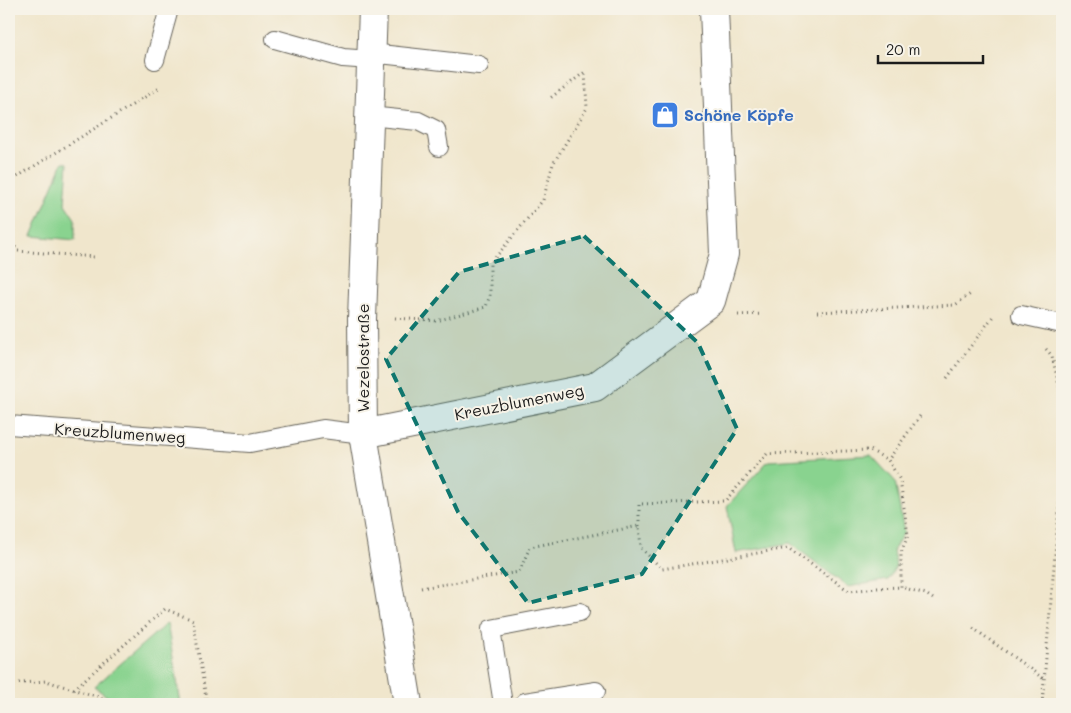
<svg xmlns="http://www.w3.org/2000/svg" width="1071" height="713" font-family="Mali,sans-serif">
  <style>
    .green { fill: #89d38f; stroke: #527856 }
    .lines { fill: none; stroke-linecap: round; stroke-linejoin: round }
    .service-casing { stroke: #66635a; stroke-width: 20 }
    .minor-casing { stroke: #66635a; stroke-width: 30 }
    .path { stroke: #66635a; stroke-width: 3; stroke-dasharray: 1 4; stroke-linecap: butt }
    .service { stroke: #fff; stroke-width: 18 }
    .minor { stroke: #fff; stroke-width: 28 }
    .marked { fill: #0f766e; fill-opacity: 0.2; stroke: #0f766e; stroke-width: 4; stroke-dasharray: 10 6; stroke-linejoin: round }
    .labels { text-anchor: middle; stroke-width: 4; stroke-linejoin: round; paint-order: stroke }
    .shop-label { font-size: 16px; font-weight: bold; fill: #366cbe; stroke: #f7f3e8; text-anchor: start }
    .street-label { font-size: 16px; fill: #1c1c1c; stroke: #f7f3e8 }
  </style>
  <rect width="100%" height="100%" fill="#f7f3e8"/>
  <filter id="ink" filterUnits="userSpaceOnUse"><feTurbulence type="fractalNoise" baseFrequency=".02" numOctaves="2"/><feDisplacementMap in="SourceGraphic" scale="10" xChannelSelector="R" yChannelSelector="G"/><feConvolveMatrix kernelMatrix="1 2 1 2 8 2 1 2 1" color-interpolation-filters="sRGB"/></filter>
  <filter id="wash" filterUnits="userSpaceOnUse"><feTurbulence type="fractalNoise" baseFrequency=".0096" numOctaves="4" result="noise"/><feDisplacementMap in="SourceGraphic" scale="20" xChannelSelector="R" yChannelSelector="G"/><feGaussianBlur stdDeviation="1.12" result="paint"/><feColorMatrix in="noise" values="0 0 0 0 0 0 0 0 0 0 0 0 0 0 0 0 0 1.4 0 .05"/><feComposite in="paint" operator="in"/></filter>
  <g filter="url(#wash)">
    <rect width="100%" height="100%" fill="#f0e6cc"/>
    <!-- green -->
    <path class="green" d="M 63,162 L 68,163 L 65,204 L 75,219 L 75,240 L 32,236 Z
      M 871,455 L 895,481 L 904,532 L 893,551 L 896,566 L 888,580 L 848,587 L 790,543 L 736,553 L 727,506 L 768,461 Z
      M 167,623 L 181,704 L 118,704 L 94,687 Z"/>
  </g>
  <g filter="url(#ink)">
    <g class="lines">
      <!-- service casing -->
      <g class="service-casing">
        <path id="service" d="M 275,39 L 343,58 L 371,60
          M 371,53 L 479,65
          M 155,60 L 169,9
          M 369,116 L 418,121 L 436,130 L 439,147
          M 1021,315 L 1062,324
          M 9,425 L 250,443 L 323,429 L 363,434
          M 525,702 L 596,691
          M 503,704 L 491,629 L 580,612"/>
      </g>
      <!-- minor casing -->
      <g class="minor-casing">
        <path id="minor" d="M 373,9 L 362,319 L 363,434 L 408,704
          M 363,434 L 595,387 L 711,301 L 724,254 L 714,9"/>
      </g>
      <!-- path -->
      <path class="path" d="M 9,182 L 161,87
        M 9,239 L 18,251 L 94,257
        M 817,312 L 955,305 L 972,293
        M 738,315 L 763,314
        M 395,318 L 436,321 L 486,307 L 490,295 L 490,264 L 543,200 L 553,164 L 587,108 L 585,72 L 549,99
        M 1046,349 L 1052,356 L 1062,398
        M 947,378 L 994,315
        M 920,416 L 888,460 L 900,480 L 908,535 L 901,553 L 901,587 L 926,594 L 936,601
        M 639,526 L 639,504 L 725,501 L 767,454 L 870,450 L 888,460
        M 421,588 L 519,572 L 530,547 L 639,526 L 641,548 L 662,569 L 788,548 L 849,591 L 878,588 L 901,587
        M 973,628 L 1044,679
        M 9,684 L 46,681 L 99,697 L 109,704
        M 74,689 L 165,609 L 193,620 L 207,704
        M 1042,704 L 1062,473"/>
      <!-- service -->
      <use href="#service" class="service"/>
      <!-- minor -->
      <use href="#minor" class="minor"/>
    </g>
  </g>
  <!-- marked area -->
  <path class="marked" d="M 584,236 L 698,343 L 737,429 L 642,574 L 528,603 L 458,512 L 386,359 L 459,272 Z"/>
  <!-- icons -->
  <defs>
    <g id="shop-square" transform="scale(1.4375)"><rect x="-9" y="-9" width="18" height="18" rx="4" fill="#3f7fe0" stroke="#f7f3e8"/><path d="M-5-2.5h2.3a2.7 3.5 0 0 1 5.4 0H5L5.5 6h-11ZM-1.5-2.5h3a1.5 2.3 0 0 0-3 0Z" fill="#fff"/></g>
  </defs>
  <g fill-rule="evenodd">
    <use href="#shop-square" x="665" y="115"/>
  </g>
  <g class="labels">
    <!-- shop labels -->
    <g class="shop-label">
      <text x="684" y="121">Schöne Köpfe</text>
    </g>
    <!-- street labels -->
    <g class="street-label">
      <text transform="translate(363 358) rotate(-90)" y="6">Wezelostraße</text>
      <text transform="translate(519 402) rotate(-11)" y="6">Kreuzblumenweg</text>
      <text transform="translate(120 433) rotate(4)" y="6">Kreuzblumenweg</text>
    </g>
  </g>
  <!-- margin -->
  <rect width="1071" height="713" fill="none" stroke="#f7f3e8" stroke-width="30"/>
  <!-- scale -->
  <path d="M878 55v8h105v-8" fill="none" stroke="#1c1c1c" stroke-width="2.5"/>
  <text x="886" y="55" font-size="15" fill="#1c1c1c" stroke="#f7f3e8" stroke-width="4" paint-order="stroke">20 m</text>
</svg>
